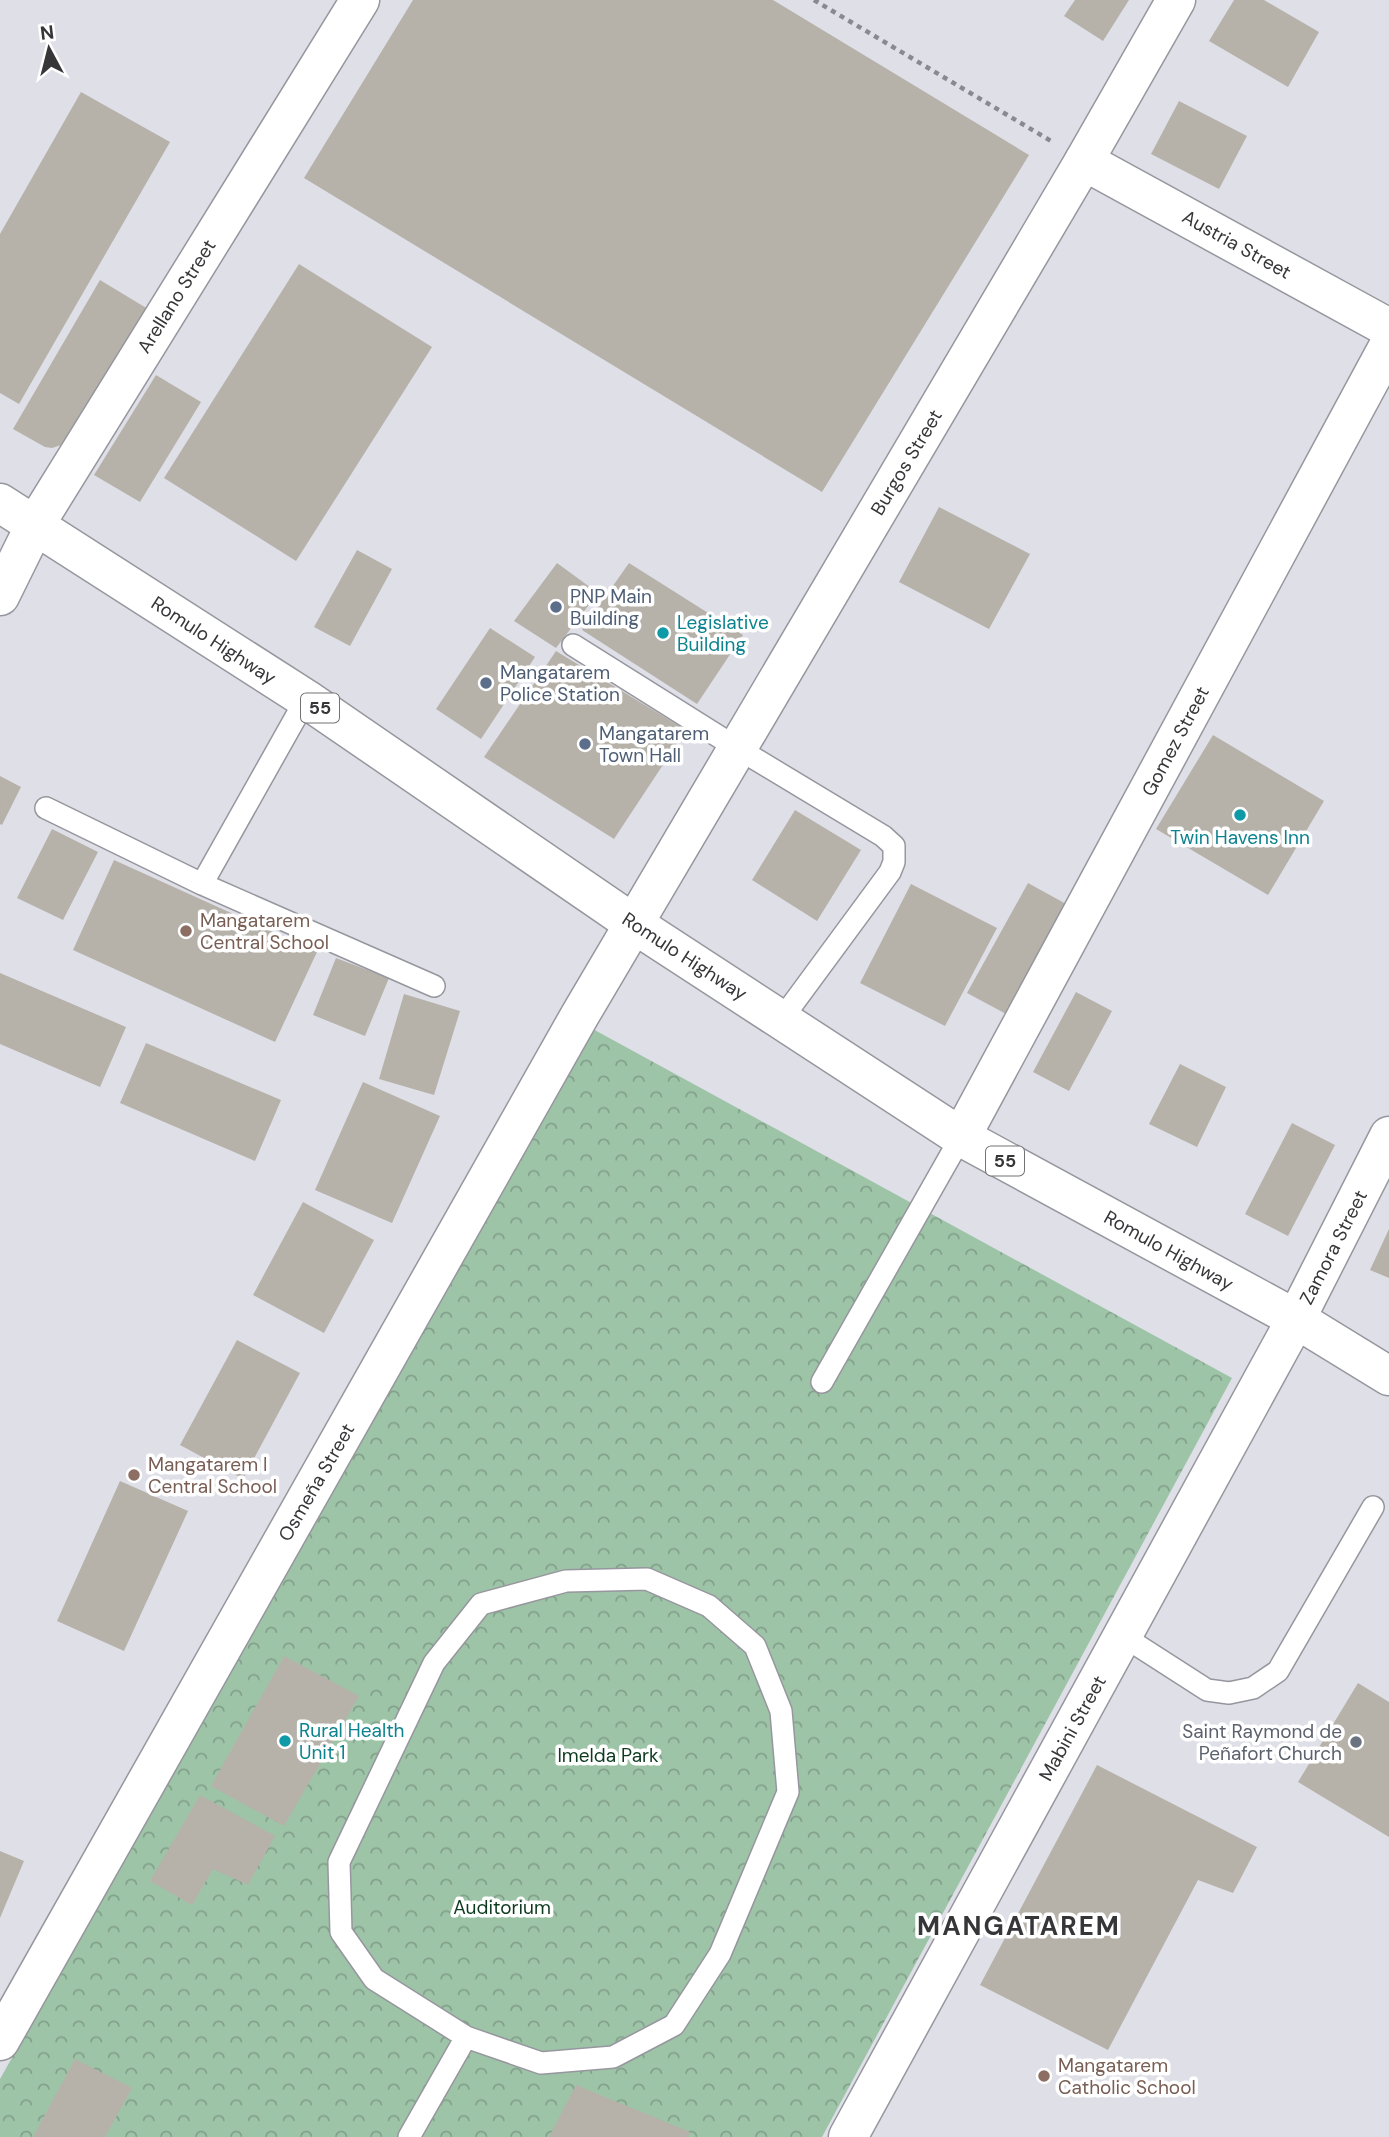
<svg xmlns="http://www.w3.org/2000/svg" width="1389" height="2137" font-family="'DM Sans',sans-serif">
  <style>
    .park { fill: url(#park-crowns) }
    .building { fill: #b6b2aa }
    .lines { fill: none; stroke-linecap: round; stroke-linejoin: round }
    .lane-casing { stroke: #96969e; stroke-width: 24 }
    .street-casing { stroke: #96969e; stroke-width: 41 }
    .secondary-casing { stroke: #96969e; stroke-width: 41 }
    .highway-casing { stroke: #96969e; stroke-width: 41 }
    .path { stroke: #89898f; stroke-width: 4.5; stroke-dasharray: 5 5; stroke-linecap: butt }
    .lane { stroke: #fff; stroke-width: 21 }
    .street { stroke: #fff; stroke-width: 38 }
    .secondary { stroke: #fff; stroke-width: 38 }
    .highway { stroke: #fff; stroke-width: 38 }
    .service-dot { fill: #5c6f8a; stroke: #fff; stroke-width: 2.5 }
    .culture-dot { fill: #0f9aa8; stroke: #fff; stroke-width: 2.5 }
    .education-dot { fill: #8d6e63; stroke: #fff; stroke-width: 2.5 }
    .worship-dot { fill: #6b7280; stroke: #fff; stroke-width: 2.5 }
    .labels { text-anchor: middle; stroke-width: 7; stroke-linejoin: round; paint-order: stroke }
    .shield { fill: #fff; stroke: #727274; stroke-width: 2 }
    .shield-label { font-size: 18px; font-weight: bold; fill: #363639 }
    .street-label { font-size: 19px; fill: #363639; stroke: #fff }
    .service-label { font-size: 19px; fill: #4e5e75; stroke: #fff; text-anchor: start }
    .culture-label { font-size: 19px; fill: #0d838f; stroke: #fff; text-anchor: start }
    .education-label { font-size: 19px; fill: #785e54; stroke: #fff; text-anchor: start }
    .worship-label { font-size: 19px; fill: #5b616d; stroke: #fff; text-anchor: end }
    .park-label { font-size: 19px; fill: #0d3a1e; stroke: #fff }
    .district-label { font-size: 26px; font-weight: bold; letter-spacing: 2px; fill: #363639; stroke: #fff }
  </style>
  <defs>
    <pattern id="park-crowns" width="20" height="18" patternUnits="userSpaceOnUse" patternTransform="scale(1.75)"><rect width="20" height="18" fill="#9ec4a8"/><path d="M2 6a3 3 0 1 1 6 0M12 15a3 3 0 1 1 6 0" fill="none" stroke="#82a08a"/></pattern>
  </defs>
  <rect width="100%" height="100%" fill="#dfdfe8"/>
  <!-- park -->
  <path class="park" d="M 591,1028 L 1232,1378 L 822,2137 L 0,2137 L 0,2079 Z"/>
  <!-- building -->
  <path class="building" d="M 413,0 L 773,0 L 1029,155 L 822,492 L 304,178 Z
    M 1075,0 L 1129,0 L 1103,41 L 1064,16 Z
    M 1234,0 L 1264,0 L 1319,32 L 1288,87 L 1209,41 Z
    M 81,92 L 170,142 L 19,404 L 0,393 L 0,234 Z
    M 1179,101 L 1247,136 L 1219,189 L 1151,154 Z
    M 299,264 L 432,347 L 296,561 L 164,478 Z
    M 100,280 L 148,309 L 64,444 L 52,448 L 45,447 L 13,429 Z
    M 156,375 L 201,402 L 140,502 L 94,475 Z
    M 939,507 L 1030,554 L 989,629 L 899,582 Z
    M 357,550 L 392,569 L 350,646 L 314,627 Z
    M 557,563 L 598,593 L 556,648 L 514,621 Z
    M 629,563 L 743,635 L 697,704 L 582,630 Z
    M 490,628 L 535,657 L 481,739 L 436,709 Z
    M 556,651 L 686,730 L 614,839 L 484,757 Z
    M 1213,735 L 1324,801 L 1268,895 L 1156,829 Z
    M 0,776 L 21,787 L 2,825 L 0,824 Z
    M 795,810 L 861,850 L 817,921 L 752,880 Z
    M 52,829 L 98,852 L 63,920 L 17,898 Z
    M 114,860 L 317,952 L 275,1042 L 73,950 Z
    M 1028,883 L 1068,905 L 1008,1015 L 967,993 Z
    M 911,884 L 997,928 L 945,1026 L 860,983 Z
    M 336,958 L 389,978 L 365,1036 L 313,1015 Z
    M 0,973 L 126,1027 L 100,1087 L 0,1044 Z
    M 1076,992 L 1112,1011 L 1069,1091 L 1033,1072 Z
    M 404,994 L 460,1011 L 434,1095 L 379,1079 Z
    M 146,1043 L 281,1100 L 255,1161 L 120,1103 Z
    M 1180,1064 L 1226,1087 L 1197,1147 L 1149,1124 Z
    M 363,1082 L 440,1116 L 392,1223 L 315,1190 Z
    M 1292,1123 L 1335,1145 L 1288,1236 L 1245,1214 Z
    M 303,1202 L 374,1240 L 324,1333 L 253,1295 Z
    M 1389,1229 L 1389,1278 L 1370,1270 Z
    M 237,1340 L 300,1373 L 243,1479 L 180,1445 Z
    M 120,1481 L 188,1511 L 124,1651 L 57,1621 Z
    M 284,1656 L 359,1696 L 284,1826 L 211,1786 Z
    M 1358,1683 L 1389,1702 L 1389,1837 L 1298,1782 Z
    M 1097,1765 L 1257,1847 L 1233,1893 L 1198,1880 L 1108,2050 L 980,1985 Z
    M 200,1795 L 275,1836 L 248,1885 L 213,1869 L 192,1905 L 150,1881 Z
    M 0,1851 L 24,1861 L 0,1918 Z
    M 75,2059 L 132,2088 L 105,2137 L 33,2137 Z
    M 576,2085 L 690,2132 L 688,2137 L 549,2137 Z"/>
  <g class="lines">
    <!-- lane casing -->
    <g class="lane-casing">
      <path id="lane" d="M 573,645 L 737,748 L 883,836 L 894,846 L 894,862 L 890,872 L 781,1020
        M 46,808 L 202,884 L 434,986
        M 202,884 L 306,699
        M 822,1382 L 961,1137
        M 647,1579 L 709,1606 L 755,1646 L 781,1711 L 788,1792 L 720,1954 L 674,2025 L 613,2057 L 541,2063 L 466,2037 L 374,1979 L 341,1932 L 339,1862 L 434,1663 L 481,1604 L 566,1581 Z
        M 1123,1636 L 1207,1690 L 1229,1693 L 1253,1688 L 1278,1671 L 1373,1507
        M 409,2137 L 466,2037"/>
    </g>
    <!-- street casing -->
    <g class="street-casing">
      <path id="street" d="M 1084,161 L 1389,328
        M 0,596 L 35,525 L 360,0
        M 961,1137 L 1389,345
        M 848,2137 L 1296,1319"/>
    </g>
    <!-- secondary casing -->
    <g class="secondary-casing">
      <path id="secondary" d="M 1296,1319 L 1389,1136
        M 0,2041 L 580,1015 L 1084,161 L 1176,0"/>
    </g>
    <!-- highway casing -->
    <g class="highway-casing">
      <path id="highway" d="M 0,503 L 306,699 L 634,924 L 961,1137 L 1296,1319 L 1389,1376"/>
    </g>
    <!-- path -->
    <path class="path" d="M 814,0 L 1051,141"/>
    <!-- lane -->
    <use href="#lane" class="lane"/>
    <!-- street -->
    <use href="#street" class="street"/>
    <!-- secondary -->
    <use href="#secondary" class="secondary"/>
    <!-- highway -->
    <use href="#highway" class="highway"/>
  </g>
  <!-- markers -->
  <g class="service-dot">
    <circle cx="556" cy="607" r="7"/>
    <circle cx="486" cy="683" r="7"/>
    <circle cx="585" cy="744" r="7"/>
  </g>
  <g class="culture-dot">
    <circle cx="663" cy="633" r="7"/>
    <circle cx="1240" cy="815" r="7"/>
    <circle cx="285" cy="1741" r="7"/>
  </g>
  <g class="education-dot">
    <circle cx="186" cy="931" r="7"/>
    <circle cx="134" cy="1475" r="7"/>
    <circle cx="1044" cy="2076" r="7"/>
  </g>
  <circle class="worship-dot" cx="1356" cy="1742" r="7"/>
  <g class="labels">
    <!-- shield labels -->
    <g class="shield">
      <rect x="301" y="693.5" width="38" height="29" rx="5"/>
      <rect x="986" y="1146.5" width="38" height="29" rx="5"/>
    </g>
    <g class="shield-label">
      <text x="320" y="714">55</text>
      <text x="1005" y="1167">55</text>
    </g>
    <!-- street labels -->
    <g class="street-label">
      <text transform="translate(1237 244) rotate(29)" y="7">Austria Street</text>
      <text transform="translate(176 296) rotate(-58)" y="7">Arellano Street</text>
      <text transform="translate(906 462) rotate(-59)" y="7">Burgos Street</text>
      <text transform="translate(214 640) rotate(33)" y="7">Romulo Highway</text>
      <text transform="translate(1175 741) rotate(-62)" y="7">Gomez Street</text>
      <text transform="translate(685 956) rotate(33)" y="7">Romulo Highway</text>
      <text transform="translate(1333 1247) rotate(-63)" y="7">Zamora Street</text>
      <text transform="translate(1169 1250) rotate(29)" y="7">Romulo Highway</text>
      <text transform="translate(316 1482) rotate(-60)" y="7">Osmeña Street</text>
      <text transform="translate(1072 1728) rotate(-61)" y="7">Mabini Street</text>
    </g>
    <!-- service labels -->
    <g class="service-label">
      <text x="570" y="603">PNP Main<tspan x="570" dy="22">Building</tspan></text>
      <text x="500" y="679">Mangatarem<tspan x="500" dy="22">Police Station</tspan></text>
      <text x="599" y="740">Mangatarem<tspan x="599" dy="22">Town Hall</tspan></text>
    </g>
    <!-- culture labels -->
    <g class="culture-label">
      <text x="677" y="629">Legislative<tspan x="677" dy="22">Building</tspan></text>
      <text x="1240" y="844" text-anchor="middle">Twin Havens Inn</text>
      <text x="299" y="1737">Rural Health<tspan x="299" dy="22">Unit 1</tspan></text>
    </g>
    <!-- education labels -->
    <g class="education-label">
      <text x="200" y="927">Mangatarem<tspan x="200" dy="22">Central School</tspan></text>
      <text x="148" y="1471">Mangatarem I<tspan x="148" dy="22">Central School</tspan></text>
      <text x="1058" y="2072">Mangatarem<tspan x="1058" dy="22">Catholic School</tspan></text>
    </g>
    <!-- worship labels -->
    <g class="worship-label">
      <text x="1342" y="1738">Saint Raymond de<tspan x="1342" dy="22">Peñafort Church</tspan></text>
    </g>
    <!-- park labels -->
    <g class="park-label">
      <text x="608" y="1762">Imelda Park</text>
      <text x="502" y="1914">Auditorium</text>
    </g>
    <!-- district labels -->
    <g class="district-label">
      <text x="1019" y="1935">MANGATAREM</text>
    </g>
  </g>
  <!-- north arrow -->
  <g transform="translate(49 49) rotate(353)" stroke="#ffffff" stroke-width="5" paint-order="stroke">
  <path d="M0-5L12 26L0 18L-12 26Z" fill="#363639"/>
  <text y="-10" font-size="19" font-weight="bold" text-anchor="middle" fill="#363639">N</text>
  </g>
</svg>
